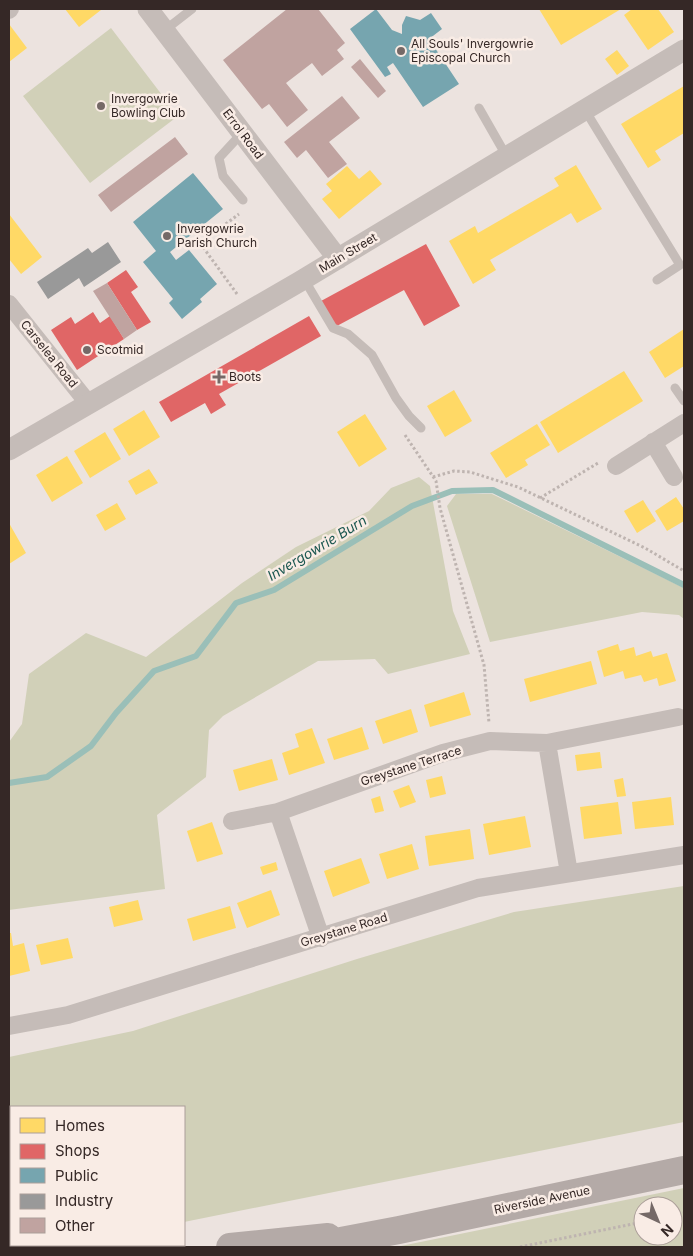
<svg xmlns="http://www.w3.org/2000/svg" width="693" height="1256" font-family="Inter,sans-serif">
  <style>
    .green { fill: #d1d0b8; fill-rule: evenodd }
    .homes { fill: #ffd966 }
    .shops { fill: #e06666 }
    .public { fill: #76a5af }
    .industry { fill: #999 }
    .lines { fill: none; stroke-linecap: round; stroke-linejoin: round }
    .stream { stroke: #9abfb8; stroke-width: 6 }
    .building { fill: #c0a3a0 }
    .path { stroke: #beb4b0; stroke-width: 3; stroke-dasharray: 2.5 2.5; stroke-linecap: butt }
    .service { stroke: #c5bcb8; stroke-width: 9 }
    .minor { stroke: #c5bcb8; stroke-width: 18 }
    .tertiary { stroke: #c5bcb8; stroke-width: 21 }
    .primary { stroke: #b4aaa7; stroke-width: 28 }
    .poi-dot { fill: #756967; stroke: #f9ece5; stroke-width: 2 }
    .labels { text-anchor: middle; stroke-width: 5; stroke-linejoin: round; paint-order: stroke }
    .poi-label { font-size: 12px; fill: #352826; stroke: #f9ece5; text-anchor: start }
    .street-label { font-size: 12px; fill: #352826; stroke: #f9ece5 }
    .water-label { font-size: 14px; font-style: italic; fill: #1b5750; stroke: #f9ece5 }
  </style>
  <rect width="100%" height="100%" fill="#ece3df"/>
  <!-- green -->
  <path class="green" d="M 111,28 L 178,116 L 90,183 L 23,96 Z
    M 419,477 L 430,486 L 453,611 L 470,654 L 388,674 L 375,659 L 318,661 L 223,716 L 209,730 L 206,777 L 157,815 L 165,889 L 9,910 L 9,742 L 22,724 L 29,674 L 86,633 L 146,657 L 242,583 L 296,547 L 369,511 L 391,488 Z
    M 456,494 L 492,494 L 684,588 L 684,619 L 679,615 L 642,612 L 490,642 L 447,506 Z
    M 684,886 L 684,1122 L 184,1222 L 184,1107 L 11,1107 L 11,1237 L 9,1237 L 9,1057 L 133,1031 L 357,959 L 514,912 Z
    M 684,1188 L 684,1247 L 396,1247 ZM 643,1206 L 673,1206 L 673,1236 L 643,1236 Z"/>
  <!-- homes -->
  <path class="homes" d="M 65,9 L 100,9 L 101,10 L 79,27 Z
    M 539,9 L 621,9 L 561,45 Z
    M 632,9 L 658,9 L 674,32 L 648,50 L 624,15 Z
    M 9,24 L 27,48 L 9,62 Z
    M 617,50 L 629,66 L 617,75 L 605,59 Z
    M 684,86 L 684,133 L 655,151 L 661,160 L 648,168 L 621,124 Z
    M 576,165 L 602,209 L 577,223 L 571,213 L 490,260 L 496,270 L 473,284 L 449,241 L 475,226 L 478,233 L 559,186 L 554,178 Z
    M 347,166 L 359,179 L 370,170 L 382,184 L 339,219 L 322,199 L 332,191 L 326,184 Z
    M 9,214 L 42,257 L 21,274 L 9,259 Z
    M 684,329 L 684,366 L 665,378 L 649,352 Z
    M 624,371 L 643,401 L 558,453 L 540,422 Z
    M 454,390 L 472,421 L 445,437 L 427,406 Z
    M 144,410 L 160,437 L 129,456 L 113,429 Z
    M 365,414 L 387,449 L 359,467 L 337,432 Z
    M 537,424 L 550,445 L 525,460 L 528,465 L 506,478 L 490,453 Z
    M 105,432 L 121,459 L 90,478 L 74,451 Z
    M 67,456 L 83,483 L 52,502 L 36,475 Z
    M 149,469 L 158,483 L 136,495 L 128,481 Z
    M 676,497 L 684,509 L 684,521 L 667,531 L 655,511 Z
    M 643,500 L 656,521 L 637,533 L 624,511 Z
    M 117,503 L 126,519 L 105,531 L 96,515 Z
    M 9,523 L 26,553 L 9,564 Z
    M 618,644 L 620,651 L 634,647 L 636,656 L 651,651 L 653,657 L 667,653 L 676,681 L 659,686 L 657,678 L 644,682 L 641,675 L 625,679 L 623,671 L 604,677 L 597,651 Z
    M 591,661 L 597,684 L 530,702 L 524,679 Z
    M 464,692 L 471,715 L 430,727 L 424,705 Z
    M 411,709 L 418,732 L 383,744 L 375,721 Z
    M 362,727 L 369,749 L 334,760 L 327,739 Z
    M 312,728 L 325,763 L 289,775 L 282,753 L 299,747 L 295,734 Z
    M 600,752 L 602,768 L 577,771 L 575,755 Z
    M 272,759 L 278,780 L 239,791 L 233,770 Z
    M 442,776 L 446,794 L 430,798 L 426,780 Z
    M 623,778 L 626,796 L 617,797 L 614,780 Z
    M 409,785 L 416,802 L 400,808 L 393,791 Z
    M 380,796 L 384,811 L 375,813 L 371,799 Z
    M 671,797 L 674,825 L 635,829 L 632,802 Z
    M 618,802 L 622,834 L 584,839 L 580,807 Z
    M 525,816 L 531,847 L 489,855 L 483,824 Z
    M 212,822 L 223,854 L 197,862 L 187,831 Z
    M 470,829 L 474,859 L 429,866 L 425,836 Z
    M 412,844 L 419,869 L 387,879 L 379,854 Z
    M 361,858 L 370,883 L 333,897 L 324,871 Z
    M 276,862 L 278,870 L 263,875 L 260,867 Z
    M 271,890 L 280,915 L 247,928 L 237,903 Z
    M 138,900 L 143,920 L 114,927 L 109,907 Z
    M 230,906 L 236,928 L 193,941 L 187,919 Z
    M 9,933 L 11,933 L 13,946 L 24,943 L 30,971 L 9,976 Z
    M 68,938 L 73,958 L 41,965 L 36,945 Z"/>
  <!-- shops -->
  <path class="shops" d="M 426,244 L 460,306 L 424,326 L 404,290 L 335,327 L 321,301 Z
    M 126,270 L 138,287 L 131,292 L 151,322 L 137,330 L 107,283 Z
    M 93,312 L 100,323 L 110,316 L 124,339 L 77,370 L 51,330 L 71,317 L 75,324 Z
    M 309,316 L 321,336 L 219,394 L 226,405 L 211,414 L 205,403 L 171,422 L 159,402 Z"/>
  <!-- public -->
  <path class="public" d="M 376,9 L 392,30 L 402,34 L 402,25 L 406,16 L 420,20 L 431,13 L 442,29 L 429,39 L 459,84 L 423,107 L 393,63 L 387,67 L 391,74 L 385,77 L 350,29 Z
    M 193,173 L 223,209 L 170,252 L 176,260 L 189,250 L 217,284 L 200,299 L 202,302 L 182,319 L 169,303 L 173,299 L 143,262 L 156,251 L 133,222 Z"/>
  <!-- industry -->
  <path class="industry" d="M 108,242 L 121,262 L 84,287 L 79,278 L 48,299 L 37,282 L 88,248 L 92,253 Z"/>
  <g class="lines">
    <!-- stream -->
    <path class="stream" d="M 9,783 L 47,777 L 91,746 L 116,713 L 154,671 L 196,656 L 236,603 L 274,590 L 412,506 L 452,491 L 493,490 L 684,585"/>
  </g>
  <!-- building -->
  <path class="building" d="M 287,9 L 318,9 L 345,43 L 337,50 L 344,59 L 322,76 L 312,63 L 286,83 L 308,110 L 287,127 L 269,104 L 262,109 L 223,60 Z
    M 360,59 L 386,91 L 378,98 L 351,67 Z
    M 342,96 L 360,118 L 329,142 L 347,164 L 328,178 L 306,150 L 297,158 L 284,142 Z
    M 175,137 L 188,154 L 111,212 L 98,195 Z
    M 107,283 L 137,330 L 124,339 L 93,291 Z"/>
  <g class="lines">
    <!-- path -->
    <path class="path" d="M 237,294 L 200,243 L 239,214
      M 405,435 L 436,481 L 440,508 L 484,665 L 489,723
      M 433,477 L 454,471 L 470,472 L 518,487 L 645,548 L 684,571
      M 540,498 L 598,463
      M 673,1215 L 684,1213
      M 520,1247 L 643,1222"/>
    <!-- service -->
    <path class="service" d="M 165,30 L 192,9
      M 479,108 L 507,157
      M 585,110 L 680,265 L 657,280
      M 242,133 L 219,158 L 223,176 L 243,200
      M 304,279 L 333,328 L 348,334 L 372,355 L 396,398 L 409,416 L 421,428
      M 675,388 L 684,401"/>
    <!-- minor -->
    <path class="minor" d="M 9,10 L 10,9
      M 9,304 L 88,403
      M 653,442 L 674,477
      M 616,466 L 684,423
      M 547,743 L 569,873
      M 278,812 L 321,938
      M 232,821 L 278,812 L 443,753 L 490,741 L 547,743 L 678,717
      M 9,1026 L 68,1015 L 478,888 L 684,855"/>
    <!-- tertiary -->
    <path class="tertiary" d="M 148,9 L 338,259
      M 9,450 L 299,282 L 684,50"/>
    <!-- primary -->
    <path class="primary" d="M 230,1247 L 328,1237
      M 309,1247 L 399,1230 L 684,1170"/>
  </g>
  <!-- markers -->
  <g class="poi-dot">
    <circle cx="401" cy="51" r="5"/>
    <circle cx="101" cy="106" r="5"/>
    <circle cx="167" cy="236" r="5"/>
    <circle cx="87" cy="350" r="5"/>
    <path d="M216.5 369.5h5v5h5v5h-5v5h-5v-5h-5v-5h5z"/>
  </g>
  <g class="labels">
    <!-- poi labels -->
    <g class="poi-label">
      <text x="411" y="48">All Souls' Invergowrie<tspan x="411" dy="14">Episcopal Church</tspan></text>
      <text x="111" y="103">Invergowrie<tspan x="111" dy="14">Bowling Club</tspan></text>
      <text x="177" y="233">Invergowrie<tspan x="177" dy="14">Parish Church</tspan></text>
      <text x="97" y="354">Scotmid</text>
      <text x="229" y="381">Boots</text>
    </g>
    <!-- street labels -->
    <g class="street-label">
      <text transform="translate(243 134) rotate(53)" y="4">Errol Road</text>
      <text transform="translate(348 253) rotate(-31)" y="4">Main Street</text>
      <text transform="translate(49 354) rotate(51)" y="4">Carselea Road</text>
      <text transform="translate(411 766) rotate(-18)" y="4">Greystane Terrace</text>
      <text transform="translate(344 930) rotate(-17)" y="4">Greystane Road</text>
      <text transform="translate(542 1200) rotate(-12)" y="4">Riverside Avenue</text>
    </g>
    <!-- water labels -->
    <g class="water-label">
      <text transform="translate(317 548) rotate(-31)" y="5">Invergowrie Burn</text>
    </g>
  </g>
  <!-- border -->
  <rect width="693" height="1256" fill="none" stroke="#352826" stroke-width="20"/>
  <!-- legend -->
  <rect x="10" y="1106" width="175" height="140" fill="#f9ece5" stroke="#ab9e99"/>
  <rect x="20" y="1118" width="25" height="15" fill="#ffd966" stroke="#ab9e99"/>
  <text x="55" y="1131" font-size="15" fill="#352826">Homes</text>
  <rect x="20" y="1144" width="25" height="15" fill="#e06666" stroke="#ab9e99"/>
  <text x="55" y="1156" font-size="15" fill="#352826">Shops</text>
  <rect x="20" y="1168" width="25" height="15" fill="#76a5af" stroke="#ab9e99"/>
  <text x="55" y="1181" font-size="15" fill="#352826">Public</text>
  <rect x="20" y="1194" width="25" height="15" fill="#999999" stroke="#ab9e99"/>
  <text x="55" y="1206" font-size="15" fill="#352826">Industry</text>
  <rect x="20" y="1218" width="25" height="15" fill="#c0a3a0" stroke="#ab9e99"/>
  <text x="55" y="1231" font-size="15" fill="#352826">Other</text>
  <!-- north arrow -->
  <g transform="translate(658 1221) rotate(136)"><circle r="24" fill="#f9ece5" stroke="#ab9e99"/>
  <path d="M0-4L9 19L0 12L-9 19Z" fill="#756967"/>
  <text y="-8" font-size="14" font-weight="bold" text-anchor="middle" fill="#352826">N</text>
  </g>
</svg>
